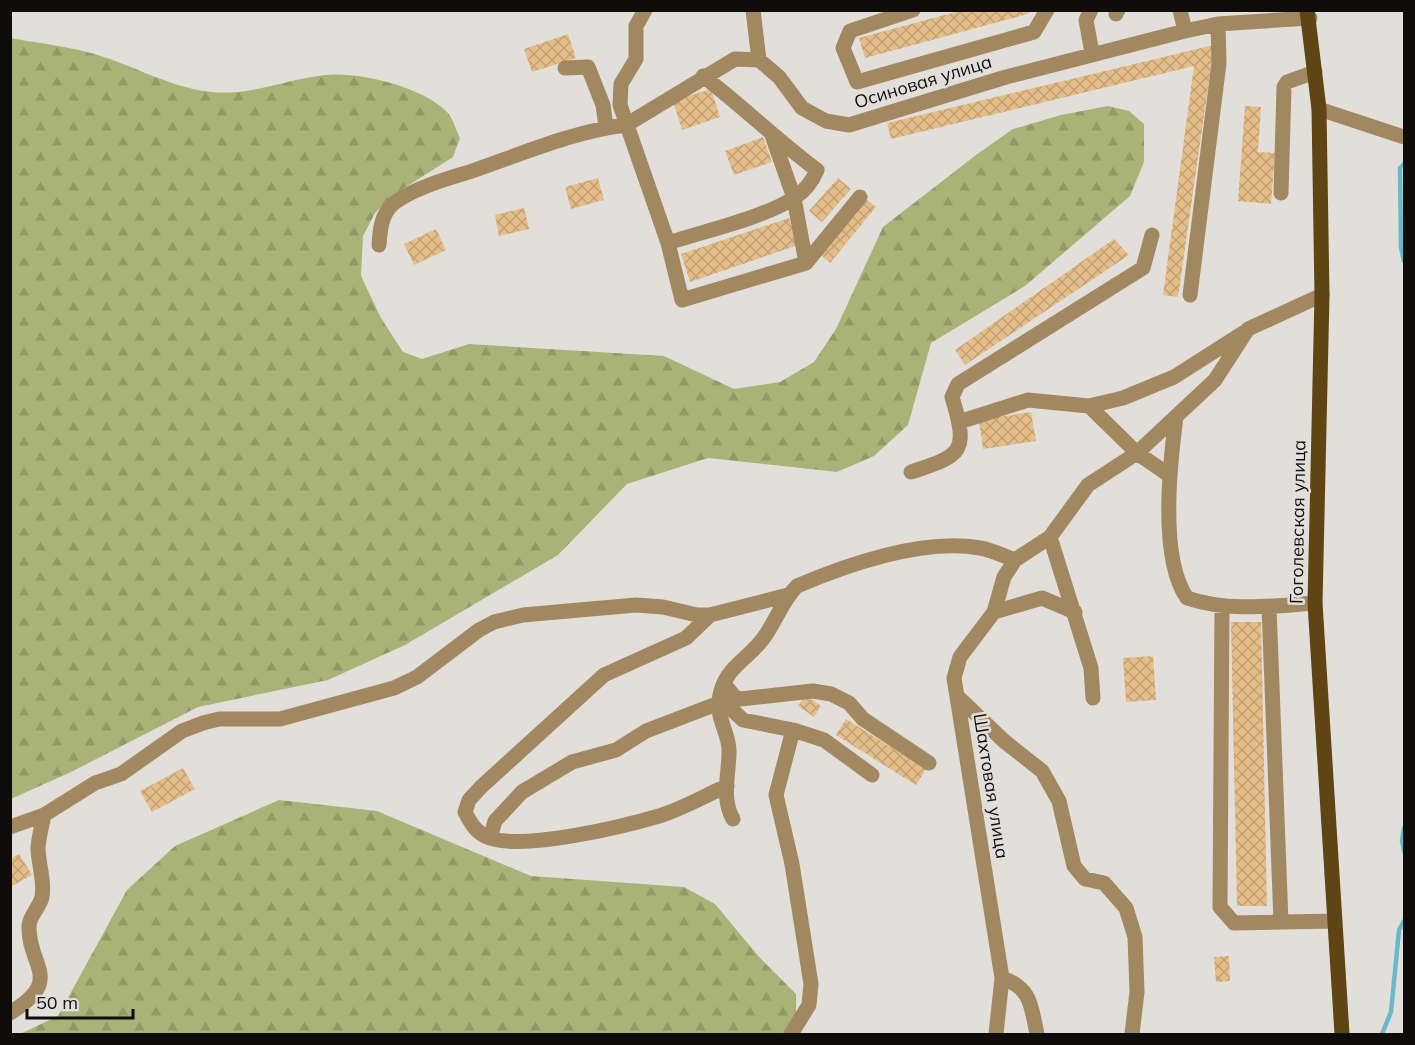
<svg xmlns="http://www.w3.org/2000/svg" width="1415" height="1045" font-family="Mulish,sans-serif">
  <style>
    .forest { fill: url(#forest-firs) }
    .lines { fill: none; stroke-linecap: round; stroke-linejoin: round }
    .stream { stroke: #68bac8; stroke-width: 4.5 }
    .building { fill: url(#building-cross-hatch) }
    .minor { stroke: #a28860; stroke-width: 15 }
    .major { stroke: #5f4414; stroke-width: 15 }
    .labels { text-anchor: middle; stroke-width: 5; stroke-linejoin: round; paint-order: stroke }
    .street-label { font-size: 18px; fill: #0e0d0c; stroke: #e2dfdb }
  </style>
  <defs>
    <pattern id="forest-firs" width="22" height="20" patternUnits="userSpaceOnUse" patternTransform="scale(1.5)"><rect width="22" height="20" fill="#aab377"/><path d="M5 1l3.5 6h-7zM16 11l3.5 6h-7z" fill="#919966"/></pattern>
    <pattern id="building-cross-hatch" width="8" height="8" patternUnits="userSpaceOnUse" patternTransform="scale(1.5)"><rect width="8" height="8" fill="#e5bd88"/><path d="M0 0l8 8M0 8l8-8" fill="none" stroke="#c3a174"/></pattern>
  </defs>
  <rect width="100%" height="100%" fill="#e2dfdb"/>
  <!-- forest -->
  <path class="forest" d="M 10,38 C 37,43 65,46 91,53 C 131,64 170,88 212,92 C 250,96 288,79 325,75 C 358,71 425,87 448,113 C 453,119 456,130 460,138 L 453,157 L 392,196 L 375,213 L 363,236 L 361,276 L 381,318 L 403,352 L 422,359 L 469,344 L 664,356 L 734,389 L 780,382 L 814,362 L 836,329 L 883,227 L 976,155 L 1013,129 L 1061,115 L 1108,106 L 1129,111 L 1144,124 L 1144,162 L 1130,196 L 1025,286 L 931,343 L 908,425 L 874,456 L 837,472 L 708,458 L 627,484 L 558,555 L 405,645 L 328,680 L 198,707 L 71,772 L 11,799 Z
    M 279,800 L 377,811 L 531,876 L 684,887 L 715,904 L 760,958 L 796,994 L 796,1034 L 20,1034 L 58,1016 L 127,890 L 175,846 Z"/>
  <g class="lines">
    <!-- stream -->
    <path class="stream" d="M 1404,164 L 1400,168 L 1401,248 L 1404,261
      M 1404,828 L 1402,841 L 1404,851
      M 1382,1034 L 1391,1012 L 1399,930 L 1404,921"/>
  </g>
  <!-- building -->
  <path class="building" d="M 963,10 L 1031,10 L 1028,14 L 865,58 L 859,38 Z
    M 568,34 L 576,58 L 532,72 L 524,49 Z
    M 1214,45 L 1178,297 L 1163,295 L 1194,66 L 891,139 L 887,123 Z
    M 711,89 L 720,117 L 682,130 L 673,101 Z
    M 1245,106 L 1261,107 L 1258,152 L 1275,153 L 1271,204 L 1238,201 Z
    M 763,137 L 772,162 L 734,175 L 725,151 Z
    M 598,178 L 604,200 L 571,209 L 565,187 Z
    M 838,178 L 851,189 L 822,222 L 809,211 Z
    M 867,200 L 876,207 L 830,263 L 821,255 Z
    M 524,208 L 529,229 L 499,236 L 495,215 Z
    M 789,218 L 798,245 L 690,282 L 681,254 Z
    M 436,229 L 446,250 L 414,265 L 404,244 Z
    M 1114,239 L 1129,255 L 965,365 L 955,350 Z
    M 1031,412 L 1036,441 L 983,449 L 979,420 Z
    M 1231,622 L 1261,622 L 1267,906 L 1237,906 Z
    M 1153,656 L 1156,700 L 1126,702 L 1123,658 Z
    M 805,695 L 821,706 L 814,717 L 798,706 Z
    M 846,719 L 926,769 L 916,785 L 836,735 Z
    M 183,768 L 195,789 L 152,812 L 140,791 Z
    M 19,854 L 32,875 L 10,887 L 10,859 Z
    M 1229,956 L 1230,981 L 1216,982 L 1214,957 Z"/>
  <g class="lines">
    <!-- minor -->
    <path class="minor" d="M 645,10 L 636,26 L 636,59 L 621,84 L 620,105 L 668,243 L 682,300 L 806,263 L 860,197
      M 753,10 L 759,60
      M 913,10 L 850,31 L 843,48 L 857,82 L 1034,32 L 1047,10
      M 1091,10 L 1086,20 L 1092,53
      M 1180,10 L 1185,31
      M 1116,14 L 1118,10
      M 565,68 L 588,67 L 603,105 L 606,127
      M 1319,109 L 1404,137
      M 773,138 L 794,198 L 806,263
      M 1281,193 L 1284,87 L 1287,82 L 1315,72
      M 668,243 C 704,231 763,218 794,198 C 805,191 812,182 817,170 C 777,140 742,106 703,76
      M 379,245 C 380,230 381,214 394,203 C 418,186 448,179 475,170 C 524,153 575,131 626,125 L 735,59 L 759,60 L 779,77 L 802,108 L 826,121 L 849,125 L 1006,77 L 1185,31 L 1218,24 L 1310,18
      M 1190,295 L 1219,63 L 1218,24
      M 1089,406 L 1137,453 L 1169,475
      M 1176,417 C 1170,463 1159,558 1187,598 C 1228,612 1273,606 1315,603
      M 959,422 L 1028,400 L 1089,406 L 1123,398 L 1174,377 L 1243,333
      M 911,472 C 962,455 969,453 952,397 L 958,384 L 1143,268 L 1152,235
      M 1050,537 L 1091,668 L 1093,698
      M 1222,606 L 1220,907 L 1234,923 L 1335,921
      M 1269,607 L 1281,922
      M 994,612 L 1042,598 L 1075,612
      M 710,615 L 686,638 L 604,675 L 481,787 L 469,800 L 465,812 C 471,824 477,834 490,838 C 525,850 622,827 659,816 C 682,809 704,796 727,786
      M 724,684 L 735,697 L 740,699 L 813,691 L 831,694 L 849,703 L 863,719 L 929,763
      M 725,689 L 729,707 L 743,720 L 793,730 L 824,740 L 872,775
      M 957,696 L 1004,741 L 1042,771 L 1059,801 L 1074,866 L 1085,879 L 1104,883 L 1126,908 L 1135,937 L 1137,992 L 1132,1034
      M 733,819 C 721,798 729,775 729,752 C 730,735 717,720 719,702 C 722,667 748,661 765,636 C 776,620 783,600 797,586 C 849,564 923,538 980,548 C 992,550 1004,556 1015,560
      M 10,827 L 44,815 L 95,783 L 121,774 L 182,731 L 203,723 L 219,719 L 280,719 L 394,688 L 417,677 L 479,630 L 494,622 L 523,615 L 636,605 L 663,607 L 697,615 L 710,615 L 788,595
      M 490,838 L 495,821 L 522,792 L 572,762 L 616,750 L 646,731 L 719,703
      M 1002,978 C 1032,988 1031,1007 1037,1034
      M 10,1013 C 65,979 28,967 29,926 C 29,916 40,907 42,897 C 45,880 38,864 38,847 C 39,836 42,825 44,815
      M 791,1034 L 809,1005 L 811,984 L 792,864 L 776,795 L 793,730
      M 996,1034 L 1002,978 L 954,678 L 960,657 L 994,612 L 1004,577 L 1015,560 L 1050,537 L 1088,485 L 1137,453 L 1215,380 L 1248,329 L 1322,295"/>
    <!-- major -->
    <path class="major" d="M 1307,10 L 1319,109 L 1322,295 L 1315,603 L 1342,1034"/>
  </g>
  <g class="labels">
    <!-- street labels -->
    <g class="street-label">
      <text transform="translate(923 82) rotate(-17)" y="6">Осиновая улица</text>
      <text transform="translate(1298 522) rotate(-89)" y="6">Гоголевская улица</text>
      <text transform="translate(991 786) rotate(81)" y="6">Шахтовая улица</text>
    </g>
  </g>
  <!-- border -->
  <rect width="1415" height="1045" fill="none" stroke="#0e0d0c" stroke-width="24"/>
  <!-- scale -->
  <path d="M27 1009v9h106v-9" fill="none" stroke="#0e0d0c" stroke-width="3"/>
  <text x="36" y="1009" font-size="18" fill="#0e0d0c" stroke="#e2dfdb" stroke-width="4.5" paint-order="stroke">50 m</text>
</svg>
